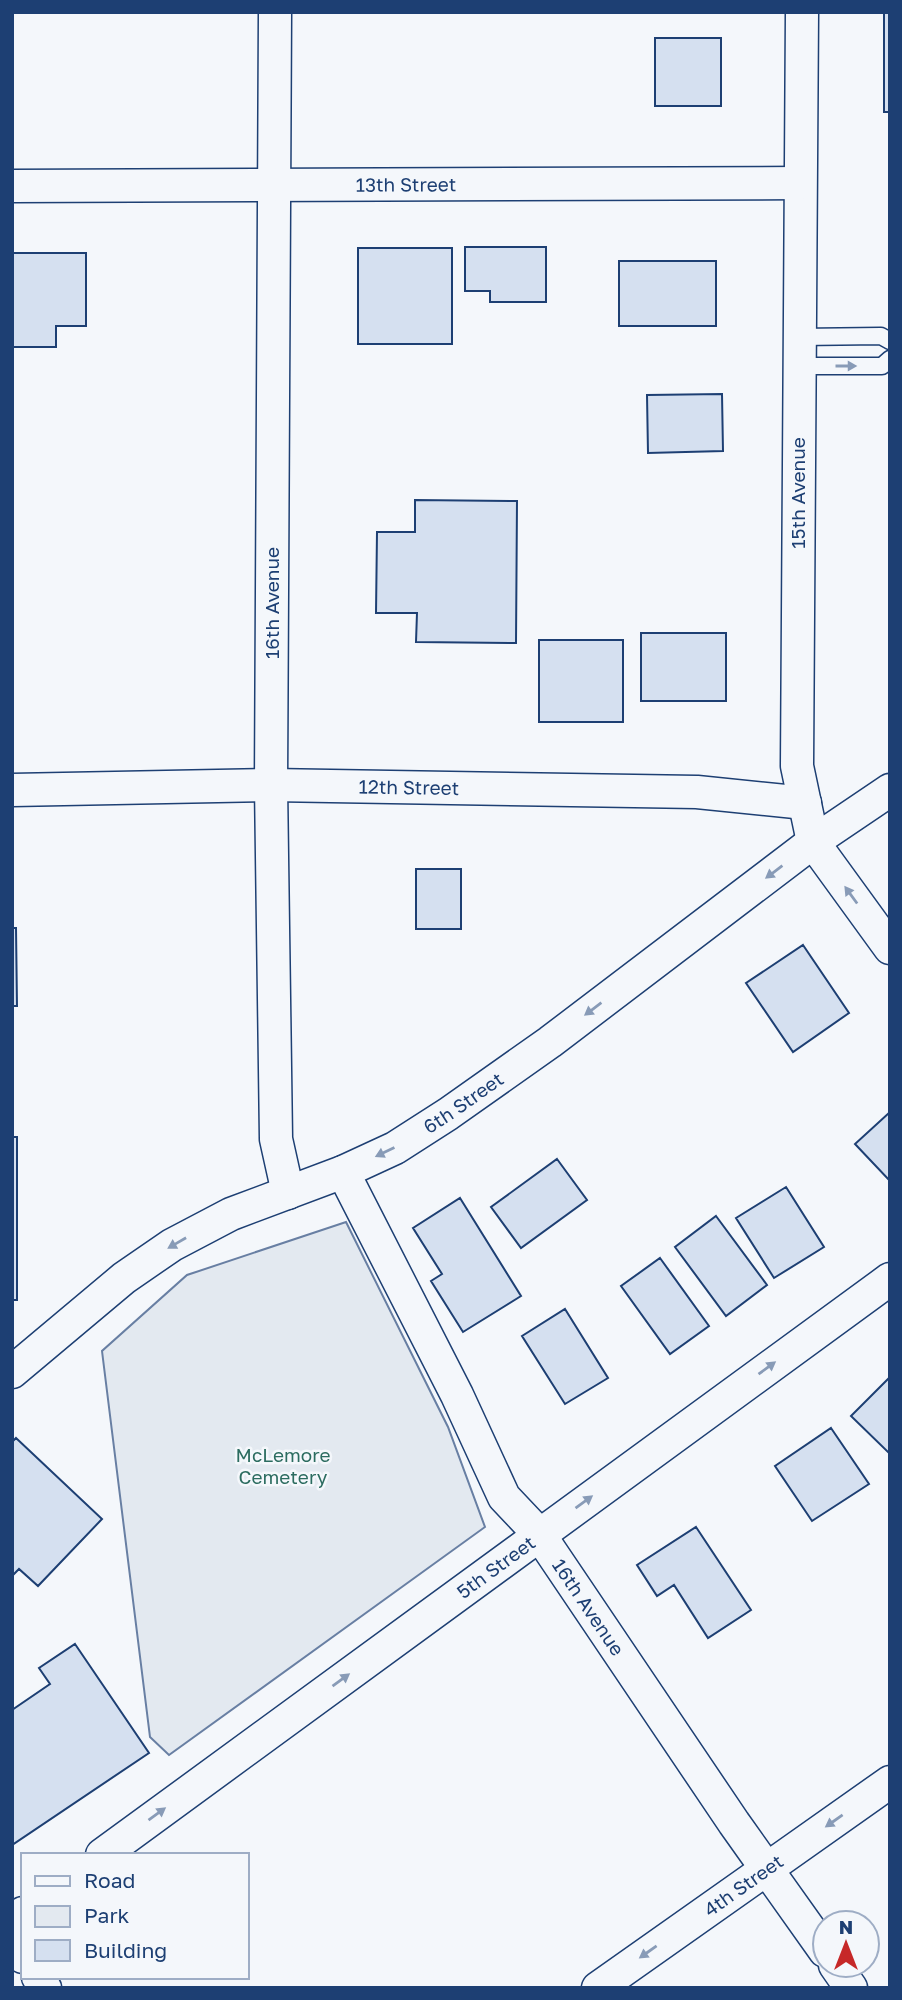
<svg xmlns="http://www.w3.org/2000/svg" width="902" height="2000" font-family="'Golos Text',sans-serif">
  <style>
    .green { fill: #e3e9f0; stroke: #687fa3; stroke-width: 2 }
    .building { fill: #d5e0f0; stroke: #1d3f73; stroke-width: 2 }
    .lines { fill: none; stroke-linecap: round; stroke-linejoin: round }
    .service-casing { stroke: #1d3f73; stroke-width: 19 }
    .minor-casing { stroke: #1d3f73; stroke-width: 35 }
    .service { stroke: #f4f7fb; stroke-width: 16 }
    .minor { stroke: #f4f7fb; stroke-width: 32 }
    .oneway { fill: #889bb7 }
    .labels { text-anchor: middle; stroke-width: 5; stroke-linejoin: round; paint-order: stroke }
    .street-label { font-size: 19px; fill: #1d3f73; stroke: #f4f7fb }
    .park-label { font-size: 19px; fill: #2c6c60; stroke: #f4f7fb }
  </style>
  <rect width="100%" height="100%" fill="#f4f7fb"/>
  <!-- green -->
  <path class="green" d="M 346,1222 L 448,1427 L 485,1527 L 169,1755 L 150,1737 L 102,1351 L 187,1275 Z"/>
  <!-- building -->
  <path class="building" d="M 884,12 L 890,12 L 890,112 L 884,112 Z
    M 655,38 L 721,38 L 721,106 L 655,106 Z
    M 465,247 L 546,247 L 546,302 L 490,302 L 490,291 L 465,291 Z
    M 358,248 L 452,248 L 452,344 L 358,344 Z
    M 12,253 L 86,253 L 86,326 L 56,326 L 56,347 L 12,347 Z
    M 619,261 L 716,261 L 716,326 L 619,326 Z
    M 722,394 L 723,451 L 648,453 L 647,395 Z
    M 415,500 L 517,501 L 516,643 L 416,642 L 417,613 L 376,613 L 377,532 L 415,532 Z
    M 641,633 L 726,633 L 726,701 L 641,701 Z
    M 539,640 L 623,640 L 623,722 L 539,722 Z
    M 416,869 L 461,869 L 461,929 L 416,929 Z
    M 12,928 L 16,928 L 17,1006 L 12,1006 Z
    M 803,945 L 849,1013 L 793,1052 L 746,983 Z
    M 890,1112 L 890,1181 L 855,1144 Z
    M 12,1137 L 17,1137 L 17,1300 L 12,1300 Z
    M 557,1159 L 587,1200 L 521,1248 L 491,1207 Z
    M 786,1187 L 824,1247 L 774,1278 L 736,1218 Z
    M 460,1198 L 521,1296 L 463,1332 L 431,1281 L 442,1274 L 413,1228 Z
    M 716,1216 L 767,1285 L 726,1316 L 675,1247 Z
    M 660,1258 L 709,1326 L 670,1354 L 621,1286 Z
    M 565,1309 L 608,1378 L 565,1404 L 522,1336 Z
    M 890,1377 L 890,1454 L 851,1416 Z
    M 831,1428 L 869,1484 L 812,1521 L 775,1466 Z
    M 16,1438 L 102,1519 L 38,1586 L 19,1569 L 12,1576 L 12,1442 Z
    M 696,1527 L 751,1610 L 708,1638 L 674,1585 L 657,1596 L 637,1565 Z
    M 75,1644 L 149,1753 L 12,1845 L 12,1710 L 50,1684 L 39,1668 Z"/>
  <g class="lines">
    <!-- service casing -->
    <g class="service-casing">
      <path id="service" d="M 799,337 L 881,336 L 890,341
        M 799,366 L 882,366 L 890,359"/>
    </g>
    <!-- minor casing -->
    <g class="minor-casing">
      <g id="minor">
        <path d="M 275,12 L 271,785 L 276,1139 L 288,1193"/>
        <path d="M 802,12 L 797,766 L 813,842 L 890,948"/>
        <path id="s1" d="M 12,186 L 800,183"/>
        <path id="s2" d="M 12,790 L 271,785 L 697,792 L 805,803"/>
        <path id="s3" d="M 343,1172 L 457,1395 L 504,1497 L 539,1534 L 734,1823 L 825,1951"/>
        <path id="s4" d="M 12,1372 L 124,1278 L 172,1245 L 231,1214 L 343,1172 L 395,1148 L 448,1114 L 550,1042 L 813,842 L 890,790"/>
        <path id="s5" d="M 102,1855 L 890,1279"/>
        <path d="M 12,1921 L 23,1913"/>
        <path d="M 12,1942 L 23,1957"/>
        <path d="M 835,1965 L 851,1988"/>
        <path d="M 38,1977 L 45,1988"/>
        <path id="s6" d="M 598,1988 L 890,1782"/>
      </g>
    </g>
    <!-- service -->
    <use href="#service" class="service"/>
    <!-- minor -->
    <use href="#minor" class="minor"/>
  </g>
  <!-- one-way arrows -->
  <defs><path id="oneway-solid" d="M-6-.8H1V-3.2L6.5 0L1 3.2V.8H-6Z" transform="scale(1.75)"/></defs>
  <g class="oneway">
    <use href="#oneway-solid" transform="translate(846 366)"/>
    <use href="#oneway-solid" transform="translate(774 872) rotate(143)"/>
    <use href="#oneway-solid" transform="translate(851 895) rotate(-126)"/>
    <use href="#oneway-solid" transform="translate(593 1009) rotate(143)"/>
    <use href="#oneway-solid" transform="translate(385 1152) rotate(154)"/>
    <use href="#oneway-solid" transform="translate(177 1243) rotate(150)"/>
    <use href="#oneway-solid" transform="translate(767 1368) rotate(-36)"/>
    <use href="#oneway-solid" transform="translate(584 1502) rotate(-36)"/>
    <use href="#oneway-solid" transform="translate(341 1680) rotate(-36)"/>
    <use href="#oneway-solid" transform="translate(157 1814) rotate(-36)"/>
    <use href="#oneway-solid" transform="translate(834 1821) rotate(145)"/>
    <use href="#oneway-solid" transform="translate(648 1952) rotate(145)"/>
  </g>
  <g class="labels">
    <!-- street labels -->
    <g class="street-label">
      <text dy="7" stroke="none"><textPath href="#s1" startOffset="394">13th Street</textPath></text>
      <text transform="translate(798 493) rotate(-90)" y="7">15th Avenue</text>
      <text transform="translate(272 603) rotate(-90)" y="7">16th Avenue</text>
      <text dy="7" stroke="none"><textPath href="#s2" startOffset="397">12th Street</textPath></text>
      <text dy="7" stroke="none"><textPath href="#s4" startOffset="530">6th Street</textPath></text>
      <text dy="7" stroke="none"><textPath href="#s5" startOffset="488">5th Street</textPath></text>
      <text dy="7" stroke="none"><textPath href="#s3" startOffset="502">16th Avenue</textPath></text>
      <text dy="7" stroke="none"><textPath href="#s6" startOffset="178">4th Street</textPath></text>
    </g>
    <!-- park labels -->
    <g class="park-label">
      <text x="283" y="1462">McLemore<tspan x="283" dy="22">Cemetery</tspan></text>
    </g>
  </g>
  <!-- border -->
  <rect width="902" height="2000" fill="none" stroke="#1d3f73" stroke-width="28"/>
  <!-- legend -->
  <rect x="21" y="1853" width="228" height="126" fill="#f4f7fb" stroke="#9eadc5" stroke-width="2"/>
  <rect x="35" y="1876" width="35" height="10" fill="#f4f7fb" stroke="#9eadc5" stroke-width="2"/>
  <text x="84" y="1888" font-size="21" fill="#1d3f73">Road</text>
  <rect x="35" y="1906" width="35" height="21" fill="#e3e9f0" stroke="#9eadc5" stroke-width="2"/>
  <text x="84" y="1923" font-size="21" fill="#1d3f73">Park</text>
  <rect x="35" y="1940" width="35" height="21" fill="#d5e0f0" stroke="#9eadc5" stroke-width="2"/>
  <text x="84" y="1958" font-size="21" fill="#1d3f73">Building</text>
  <!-- north arrow -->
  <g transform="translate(846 1944)"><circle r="33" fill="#f4f7fb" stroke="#9eadc5" stroke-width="2"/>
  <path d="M0-5L12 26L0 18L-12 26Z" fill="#c62828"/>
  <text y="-10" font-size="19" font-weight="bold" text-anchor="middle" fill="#1d3f73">N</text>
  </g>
</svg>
